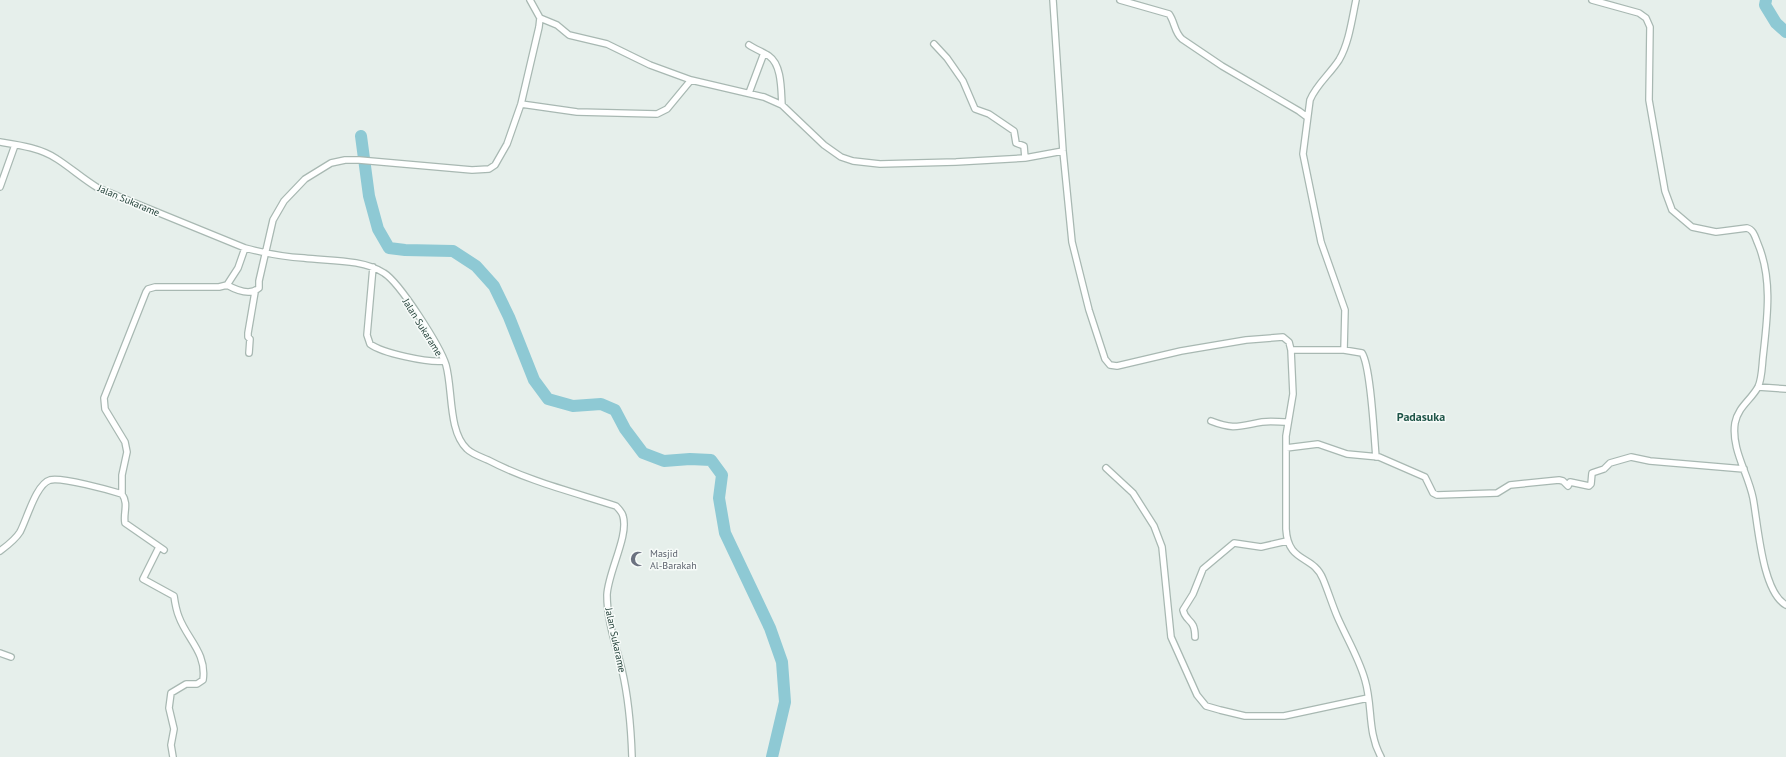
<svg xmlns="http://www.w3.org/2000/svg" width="1786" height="757" font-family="'PT Sans',sans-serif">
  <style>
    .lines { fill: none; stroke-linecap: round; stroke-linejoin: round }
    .river { stroke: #8ec9d4; stroke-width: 12 }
    .minor-casing { stroke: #a8b8b2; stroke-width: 8 }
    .minor { stroke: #fff; stroke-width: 5.5 }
    .labels { text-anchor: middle; stroke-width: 3; stroke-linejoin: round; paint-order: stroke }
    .street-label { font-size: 10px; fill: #24423a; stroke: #f7fbf9 }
    .worship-label { font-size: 10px; fill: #5b616d; stroke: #f7fbf9; text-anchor: start }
    .quarter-label { font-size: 12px; font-weight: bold; fill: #1f5548; stroke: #f7fbf9 }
  </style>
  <rect width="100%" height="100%" fill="#e6efeb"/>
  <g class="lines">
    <!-- river -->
    <path class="river" d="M 1766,0 L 1765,5 L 1776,23 L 1786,32
      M 361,136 L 369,196 L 378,229 L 389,248 L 405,250 L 453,251 L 476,266 L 494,286 L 509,317 L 534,380 L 548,399 L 573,406 L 601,404 L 615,410 L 625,429 L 643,453 L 664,461 L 690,459 L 711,460 L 722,475 L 719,498 L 725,533 L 770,628 L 782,662 L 785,702 L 772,757"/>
    <!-- minor casing -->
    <g class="minor-casing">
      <path id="minor" d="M 1053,0 L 1063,151 L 1072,242 L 1089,310 L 1105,359 L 1110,365 L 1117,366 L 1181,351 L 1246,340 L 1283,337 L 1289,342 L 1291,350 L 1293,394 L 1286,436 L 1286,529 C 1288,564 1313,554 1323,579 C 1328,591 1332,604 1337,616 C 1346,637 1359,658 1365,680 C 1373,707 1367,731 1381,757
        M 1120,0 L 1169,14 C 1175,22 1174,32 1182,39 L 1222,66 L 1299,111 L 1307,117
        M 1592,0 L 1639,13 L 1646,18 L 1650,27 L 1649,100 L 1665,191 L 1672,210 L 1692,227 L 1716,232 L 1747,228 C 1754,230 1755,237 1758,244 C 1773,280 1767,320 1763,357 C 1762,366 1762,379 1758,387 C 1751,400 1738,407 1735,423 C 1731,449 1748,473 1753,498 C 1758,524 1762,592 1786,605
        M 540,18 L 557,25 L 569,35 L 607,44 L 650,65 L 691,80
        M 934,44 L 947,58 L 963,81 L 975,109 L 989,114 L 1014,131 L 1016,143 L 1024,146 L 1025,158
        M 749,45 C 755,49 763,52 769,56 C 782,65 781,90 782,105
        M 749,93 L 764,53
        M 521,104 L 577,112 L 657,114 L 667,109 L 691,80 L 764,97 L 782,105 L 824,145 L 841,157 L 853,161 L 880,164 L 956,162 L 1025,158 L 1063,151
        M 0,142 C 19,145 41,148 57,159 C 71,168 83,179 98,188 L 245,248 C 264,253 284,257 304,258 C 329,261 363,259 384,273 C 400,283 440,346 446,365 C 453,390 448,431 467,449 C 472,454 481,457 488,460 C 528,481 573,492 616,506 C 619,509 622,512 623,516 C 629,536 608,572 607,595 C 607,621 616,645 622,670 C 629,700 631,726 632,757
        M 0,187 L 15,145
        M 373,267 L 367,335 L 370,344 C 382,353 428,363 444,361
        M 227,285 C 236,290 250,296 259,288 L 259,281 L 273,220 L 284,201 L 305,179 L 331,163 L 345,160 L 359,160 L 472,170 L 489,169 L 495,165 L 507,144 L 521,104 L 539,27 L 540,18 L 530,0
        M 1291,350 L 1344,350 L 1362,353 C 1371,367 1374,436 1376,457
        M 1344,350 L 1345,310 L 1321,242 L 1303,154 L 1310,100 C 1316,85 1330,74 1339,60 C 1349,43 1352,19 1356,0
        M 249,353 L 250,339 L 248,337 L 248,333 L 255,292
        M 1758,387 L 1786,389
        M 1211,421 C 1234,430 1239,426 1262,422 C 1270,421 1279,422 1288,422
        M 1286,448 L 1318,444 L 1347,454 L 1379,457 L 1425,477 L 1433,493 L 1437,495 L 1497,493 L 1510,485 L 1559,480 L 1563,481 L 1568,486 L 1570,482 L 1589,486 L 1591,484 L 1592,473 L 1604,469 L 1610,463 L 1631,457 L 1650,461 L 1744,469
        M 1106,468 L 1133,493 L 1154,526 L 1162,547 L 1171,637 L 1197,695 L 1206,706 L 1220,710 L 1245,716 L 1284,716 L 1368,698
        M 122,494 L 122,475 L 127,452 L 125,442 L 105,409 L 104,398 L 146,292 L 148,289 L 155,287 L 219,287 L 227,285 L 238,268 L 245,248
        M 159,547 L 143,579 L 174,596 C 175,603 176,610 179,617 C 187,639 207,653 203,680 L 197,684 L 186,684 L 171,693 L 169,708 L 174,729 L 171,745 L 173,757
        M 0,551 C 8,545 15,540 20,532 C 27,519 36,484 50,480 C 62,477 109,490 122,494 C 129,504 123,513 125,523 L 164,550
        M 1195,637 C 1195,618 1186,623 1183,610 L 1193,594 L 1203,569 L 1234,543 L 1261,547 L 1287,541
        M 0,653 L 11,657"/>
    </g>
    <!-- minor -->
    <use href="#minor" class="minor"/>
  </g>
  <!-- icons -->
  <defs>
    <g id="mosque-bare" transform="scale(1.2)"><path d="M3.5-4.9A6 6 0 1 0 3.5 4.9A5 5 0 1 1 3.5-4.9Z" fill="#6b7280" stroke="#f7fbf9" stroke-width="2.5" paint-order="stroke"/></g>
  </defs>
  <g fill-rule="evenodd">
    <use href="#mosque-bare" x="638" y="559"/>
  </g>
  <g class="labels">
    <!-- street labels -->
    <g class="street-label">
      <text transform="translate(129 200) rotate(23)" y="4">Jalan Sukarame</text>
      <text transform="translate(423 327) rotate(58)" y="4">Jalan Sukarame</text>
      <text transform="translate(616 640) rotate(78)" y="4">Jalan Sukarame</text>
    </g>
    <!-- worship labels -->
    <g class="worship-label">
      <text x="650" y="557">Masjid<tspan x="650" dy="12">Al-Barakah</tspan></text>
    </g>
    <!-- quarter labels -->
    <g class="quarter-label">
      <text x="1421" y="421">Padasuka</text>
    </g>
  </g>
</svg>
